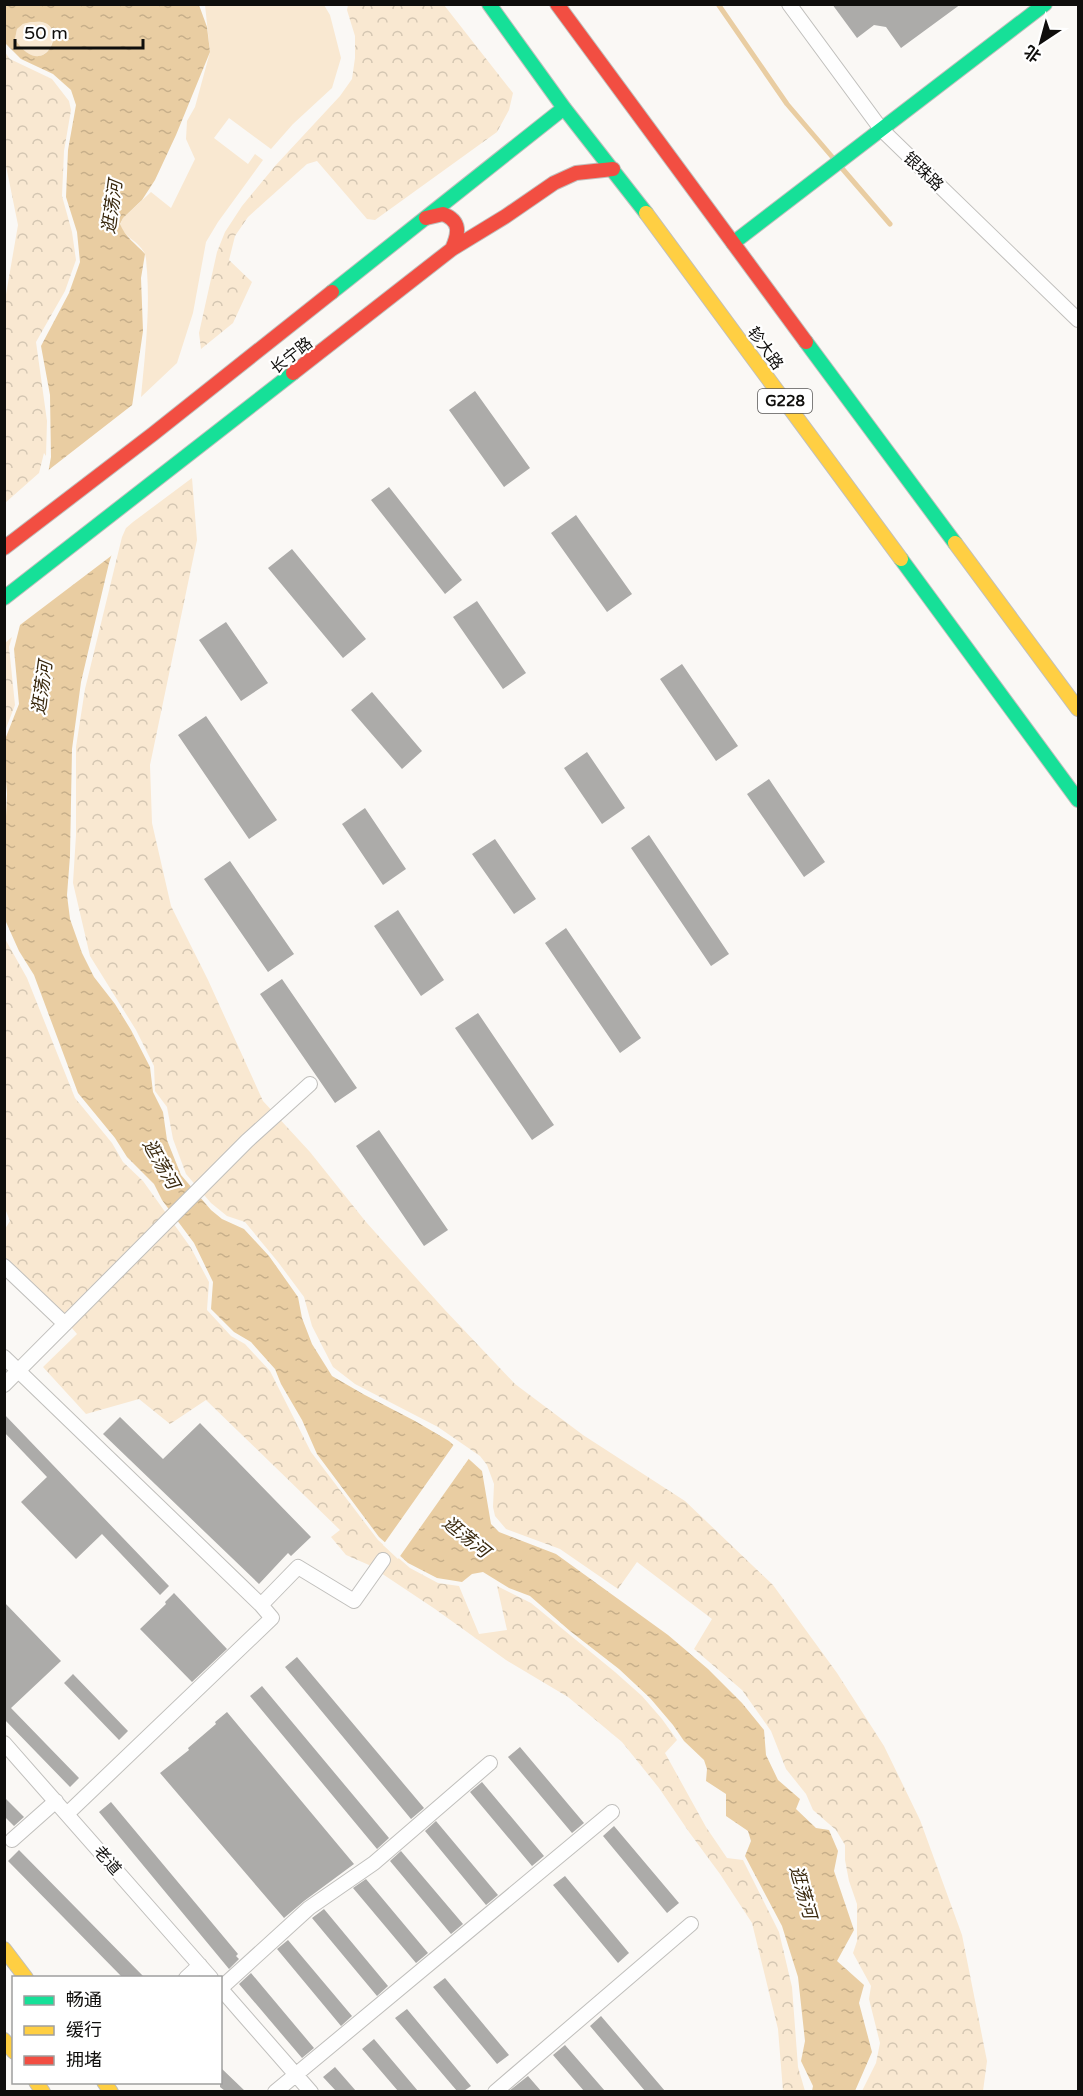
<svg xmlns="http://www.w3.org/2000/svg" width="1083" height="2096" font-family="'Varela Round','Noto Sans SC',sans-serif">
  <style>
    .green { fill: #f9e8d1 }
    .forest { fill: url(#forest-crowns) }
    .water { fill: url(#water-ripples); fill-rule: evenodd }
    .pier { fill: #faf8f5 }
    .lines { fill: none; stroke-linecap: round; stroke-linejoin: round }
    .stream { stroke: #e9cda2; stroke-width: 5 }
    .building { fill: #acaba9 }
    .street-casing { stroke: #c0bfbc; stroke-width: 16 }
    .fast-casing { stroke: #c0bfbc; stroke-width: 16 }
    .slow-casing { stroke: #c0bfbc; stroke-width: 16 }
    .jam-casing { stroke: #c0bfbc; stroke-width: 16 }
    .street { stroke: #fefefe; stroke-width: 14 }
    .fast { stroke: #16e098; stroke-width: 14 }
    .slow { stroke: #ffcf43; stroke-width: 14 }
    .jam { stroke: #f24e42; stroke-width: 14 }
    .labels { text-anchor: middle; stroke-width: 4.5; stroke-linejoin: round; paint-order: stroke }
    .shield { fill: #fff; stroke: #575655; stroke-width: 1.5 }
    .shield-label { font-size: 15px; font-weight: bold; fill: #0f0e0c }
    .street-label { font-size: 16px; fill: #0f0e0c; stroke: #fff }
    .water-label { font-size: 18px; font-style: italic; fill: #3a290e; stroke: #fff }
  </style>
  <defs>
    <pattern id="forest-crowns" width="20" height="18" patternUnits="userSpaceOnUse" patternTransform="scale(1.5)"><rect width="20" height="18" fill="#f9e8d1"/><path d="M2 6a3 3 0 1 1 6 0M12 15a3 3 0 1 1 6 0" fill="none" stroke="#d4c6b2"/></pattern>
    <pattern id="water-ripples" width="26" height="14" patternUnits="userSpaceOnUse" patternTransform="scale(1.5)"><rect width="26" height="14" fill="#e9cda2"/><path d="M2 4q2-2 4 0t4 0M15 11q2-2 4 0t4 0" fill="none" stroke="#c7af8a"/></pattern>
  </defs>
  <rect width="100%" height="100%" fill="#faf8f5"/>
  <!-- green -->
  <path class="green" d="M 205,5 L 324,5 L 330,15 L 341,58 L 332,88 L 293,124 L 271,149 L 229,118 L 214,138 L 248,164 L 255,154 L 263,160 L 218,222 L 206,242 L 193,313 L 177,363 L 141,397 C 145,355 150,313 147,271 C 146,265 147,257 144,252 C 137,240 125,238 120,225 L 123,218 L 151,192 L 171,208 L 195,159 L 186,139 L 187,121 L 195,107 L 210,52 Z
    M 31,22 C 35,22 41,21 45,23 C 66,32 42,82 15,39 L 17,29 L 23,24 Z"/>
  <!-- forest -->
  <path class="forest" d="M 348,5 L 444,5 L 513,93 L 509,110 L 497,132 L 375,220 L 367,219 L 317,161 L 307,164 L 248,217 L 235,236 L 229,260 L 252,282 L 233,323 L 201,349 L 199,333 L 217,252 L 225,232 L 242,206 L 275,166 L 340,96 L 352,79 L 355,58 L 355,36 L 347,10 Z
    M 4,51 L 10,59 L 52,79 L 69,101 L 71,110 L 64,151 L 62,196 L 72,232 L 76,260 L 65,291 L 36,342 L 47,421 L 46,456 L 44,453 L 39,473 L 5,503 L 4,306 L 18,225 L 5,161 Z
    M 192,478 L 197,540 L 150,765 L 152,823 L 171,906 L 208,980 L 263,1101 L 310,1152 L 366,1222 L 444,1309 L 515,1384 L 583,1435 L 685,1501 L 773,1585 L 837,1673 L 884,1746 L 920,1820 L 962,1935 L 987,2061 L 983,2091 L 862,2091 L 876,2063 L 880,2043 L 869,1999 L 871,1986 L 853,1953 L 857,1941 L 857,1904 L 849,1881 L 845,1860 L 845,1845 L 836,1830 L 813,1810 L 806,1794 L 786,1769 L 771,1731 L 742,1690 L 694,1649 L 712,1619 L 637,1562 L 618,1589 L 560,1549 L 506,1529 L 495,1516 L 493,1507 L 494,1484 L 487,1465 L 480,1456 L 438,1427 L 355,1384 L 333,1367 L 312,1326 L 304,1297 L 278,1262 L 245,1222 L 227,1216 L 211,1203 L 186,1174 L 173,1139 L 167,1107 L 155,1091 L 154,1066 L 136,1030 L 90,956 L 73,883 L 76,835 L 76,747 L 85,689 L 122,537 L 126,528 L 133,522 Z
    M 12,637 L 9,647 L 15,705 L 5,731 L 5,643 Z
    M 4,937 L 27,978 L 75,1098 L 112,1143 L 123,1162 L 143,1181 L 191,1248 L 209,1282 L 207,1310 L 231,1336 L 245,1344 L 270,1371 L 311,1452 L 378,1540 L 410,1568 L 438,1583 L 459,1586 L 479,1634 L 507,1630 L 497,1586 L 531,1603 L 615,1672 L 642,1696 L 662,1719 L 677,1740 L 665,1753 L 706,1827 L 727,1858 L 743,1860 L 779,1932 L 792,1987 L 798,2067 L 805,2091 L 783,2091 L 778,2029 L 752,1923 L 720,1874 L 689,1832 L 659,1788 L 622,1742 L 568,1697 L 506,1660 L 435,1609 L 369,1565 L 346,1555 L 331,1537 L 340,1530 L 206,1400 L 170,1424 L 139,1399 L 86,1414 L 43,1367 L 77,1334 L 59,1313 L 5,1260 L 5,1229 L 10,1221 L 4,1206 Z"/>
  <!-- water -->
  <path class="water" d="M 4,5 L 199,5 L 207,27 L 210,52 L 176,135 L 155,180 L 142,200 L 123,218 L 120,224 C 125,237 136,244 145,254 L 141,278 L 143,331 L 121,482 L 119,532 L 109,563 L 81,682 L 72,749 L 70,856 L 67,895 L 70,919 L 82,953 L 94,977 L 115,1004 L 131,1030 L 150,1067 L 153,1092 L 163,1112 L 167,1140 L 181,1175 L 211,1210 L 222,1219 L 244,1229 L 269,1256 L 298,1297 L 302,1318 L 312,1344 L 332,1376 L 363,1394 L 415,1421 L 449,1441 L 482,1471 L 491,1524 L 499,1532 L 556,1554 L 668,1635 L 708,1669 L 742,1703 L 764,1730 L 766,1755 L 778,1780 L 800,1799 L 796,1809 L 816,1828 L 829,1830 L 838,1851 L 834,1871 L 854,1930 L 837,1961 L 864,1985 L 859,2003 L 872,2052 L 855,2091 L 812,2091 L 813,2086 L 801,2061 L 805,2041 L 798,1977 L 782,1926 L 745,1856 L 751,1841 L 748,1831 L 726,1816 L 726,1794 L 706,1781 L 707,1769 L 704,1760 L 684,1741 L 673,1725 L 650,1698 L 619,1669 L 570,1631 L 530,1596 L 509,1588 L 483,1572 L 472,1574 L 462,1582 L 437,1578 L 408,1563 L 379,1537 L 317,1454 L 302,1420 L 281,1384 L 275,1369 L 251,1342 L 234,1332 L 211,1309 L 213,1282 L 194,1243 L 162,1200 L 154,1184 L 127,1157 L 115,1138 L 78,1093 L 34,975 L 19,951 L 6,922 L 4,860 L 7,794 L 4,751 L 6,737 L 19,704 L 14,649 L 24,609 L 51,457 L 50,395 L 41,346 L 69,293 L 80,262 L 77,232 L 66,197 L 68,150 L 76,105 L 71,90 L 53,74 L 21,59 L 6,44 ZM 31,22 C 35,22 41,21 45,23 C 67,32 42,82 15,39 L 17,29 L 23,24 Z"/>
  <!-- pier -->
  <path class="pier" d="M 136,402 L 124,482 L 122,532 L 115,553 L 16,628 L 33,553 L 46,472 Z
    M 455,1443 L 470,1457 L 398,1559 L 383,1545 Z"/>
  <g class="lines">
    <!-- stream -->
    <path class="stream" d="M 718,4 L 787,104 L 834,159
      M 840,166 L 890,224"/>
  </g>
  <!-- building -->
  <path class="building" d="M 832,4 L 961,4 L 901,48 L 886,27 L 874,25 L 857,38 Z
    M 475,391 L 530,468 L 504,487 L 449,410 Z
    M 389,487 L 462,580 L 445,594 L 371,500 Z
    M 576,515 L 632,594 L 607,612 L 551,533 Z
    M 292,549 L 366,639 L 343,658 L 268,568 Z
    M 477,601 L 526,673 L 503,689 L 453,617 Z
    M 226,622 L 268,683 L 241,701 L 199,640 Z
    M 682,664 L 738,746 L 716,761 L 660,679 Z
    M 372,692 L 422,751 L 402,769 L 351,710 Z
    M 206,716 L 277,820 L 249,839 L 178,735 Z
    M 587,752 L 625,808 L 602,824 L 564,768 Z
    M 769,779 L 825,862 L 804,877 L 747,794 Z
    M 365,808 L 406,869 L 383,885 L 342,824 Z
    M 649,835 L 729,954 L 711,966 L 631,848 Z
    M 495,839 L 536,899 L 514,914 L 472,854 Z
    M 230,861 L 294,954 L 268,972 L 204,879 Z
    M 398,910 L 444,980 L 421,996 L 374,926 Z
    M 566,928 L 641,1038 L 620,1053 L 545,943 Z
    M 282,979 L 357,1088 L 335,1103 L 260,994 Z
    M 478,1013 L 554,1125 L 532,1140 L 455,1028 Z
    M 379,1130 L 448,1230 L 424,1246 L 356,1146 Z
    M 4,1414 L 169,1586 L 160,1595 L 102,1534 L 76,1559 L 21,1502 L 47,1477 L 4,1432 Z
    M 120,1417 L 163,1459 L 200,1423 L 311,1537 L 291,1556 L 288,1553 L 259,1584 L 103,1434 Z
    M 174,1593 L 227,1649 L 192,1682 L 140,1629 L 166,1604 L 165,1602 Z
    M 4,1602 L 61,1661 L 11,1708 L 79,1778 L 70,1787 L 4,1719 Z
    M 297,1657 L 424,1808 L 411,1819 L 285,1667 Z
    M 73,1674 L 128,1731 L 119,1740 L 64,1683 Z
    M 262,1686 L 389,1838 L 377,1849 L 250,1696 Z
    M 227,1712 L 354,1864 L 304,1901 L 284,1918 L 160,1773 L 189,1750 L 188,1748 L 216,1724 L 215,1722 Z
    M 520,1747 L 584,1823 L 572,1833 L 508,1757 Z
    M 482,1782 L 544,1856 L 532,1866 L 470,1792 Z
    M 4,1797 L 24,1817 L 14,1826 L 4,1816 Z
    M 111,1802 L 238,1954 L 236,1956 L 239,1959 L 229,1969 L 99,1812 Z
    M 436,1821 L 498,1895 L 486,1905 L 425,1831 Z
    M 614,1826 L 679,1903 L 667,1913 L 603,1836 Z
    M 19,1850 L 144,1977 L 122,1977 L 8,1861 Z
    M 401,1851 L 463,1924 L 451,1934 L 390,1861 Z
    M 565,1876 L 629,1953 L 618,1963 L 553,1885 Z
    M 366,1879 L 428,1953 L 416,1963 L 353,1888 Z
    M 324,1909 L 388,1986 L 377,1996 L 312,1918 Z
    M 288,1940 L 352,2016 L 341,2026 L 277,1949 Z
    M 251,1973 L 314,2048 L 302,2058 L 239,1984 Z
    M 445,1978 L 509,2055 L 497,2064 L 433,1987 Z
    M 407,2009 L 471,2086 L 464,2091 L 457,2091 L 395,2018 Z
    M 601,2016 L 665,2091 L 645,2091 L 590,2026 Z
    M 374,2039 L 418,2091 L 398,2091 L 362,2049 Z
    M 565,2045 L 605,2091 L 584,2091 L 553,2055 Z
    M 220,2067 L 245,2091 L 225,2091 L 220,2087 Z
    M 335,2067 L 356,2091 L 336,2091 L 323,2077 Z
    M 528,2076 L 541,2091 L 509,2091 Z"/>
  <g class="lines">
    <!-- street casing -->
    <g class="street-casing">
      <path id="street" d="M 789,4 L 881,129 L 1078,320
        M 4,1266 L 65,1324
        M 4,1357 L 261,1605 L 298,1567 L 354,1601 L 383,1560
        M 4,1385 L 247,1141 L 310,1084
        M 4,1743 L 211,1978
        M 67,1814 L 272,1618 L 261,1605
        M 12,1840 L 56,1801
        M 186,1978 L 200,1965
        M 220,1988 L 311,2092
        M 221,1988 L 309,1908 L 374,1863 L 490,1763
        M 275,2092 L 612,1812
        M 495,2092 L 691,1924"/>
    </g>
    <!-- fast casing -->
    <g class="fast-casing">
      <path id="fast" d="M 489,4 L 564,108 L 646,213
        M 733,243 L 1045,4
        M 332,292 L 564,108
        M 806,342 L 955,543
        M 901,559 L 1078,800
        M 4,598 L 293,373"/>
    </g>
    <!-- slow casing -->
    <g class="slow-casing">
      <path id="slow" d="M 646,213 L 901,559
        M 955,543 L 1078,709
        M 4,1949 L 26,1978
        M 4,2040 L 14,2052
        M 36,2082 L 43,2092
        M 104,2082 L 111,2092"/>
    </g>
    <!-- jam casing -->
    <g class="jam-casing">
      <path id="jam" d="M 557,4 L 806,342
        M 426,218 L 443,214 C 461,221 459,233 452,249
        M 293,373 L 452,249 L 506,216 L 554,183 L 576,173 L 613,169
        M 4,548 L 153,434 L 332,292"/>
    </g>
    <!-- street -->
    <use href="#street" class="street"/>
    <!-- fast -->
    <use href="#fast" class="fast"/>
    <!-- slow -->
    <use href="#slow" class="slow"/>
    <!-- jam -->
    <use href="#jam" class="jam"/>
  </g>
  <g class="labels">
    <!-- shield labels -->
    <rect class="shield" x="758" y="389" width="54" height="24" rx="4.5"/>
    <g class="shield-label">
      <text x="785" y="406">G228</text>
    </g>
    <!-- street labels -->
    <g class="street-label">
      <text transform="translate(924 171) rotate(44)" y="6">银珠路</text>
      <text transform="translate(766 348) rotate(54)" y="6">轸大路</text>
      <text transform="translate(291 355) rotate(-38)" y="6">长宁路</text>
      <text transform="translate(108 1860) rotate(49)" y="6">老道</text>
    </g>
    <!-- water labels -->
    <g class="water-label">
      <text transform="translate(112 207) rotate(-82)" y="6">逛荡河</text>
      <text transform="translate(42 688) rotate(-82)" y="6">逛荡河</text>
      <text transform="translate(161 1164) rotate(60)" y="6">逛荡河</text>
      <text transform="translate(466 1537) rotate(39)" y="6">逛荡河</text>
      <text transform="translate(803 1892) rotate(74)" y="6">逛荡河</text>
    </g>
  </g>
  <!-- border -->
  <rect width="1083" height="2096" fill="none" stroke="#0f0e0c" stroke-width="12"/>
  <!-- legend -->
  <rect x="12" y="1976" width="210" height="108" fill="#ffffff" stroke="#9f9f9e" stroke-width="1.5"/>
  <rect x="24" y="1996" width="30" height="9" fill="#16e098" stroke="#9f9f9e" stroke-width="1.5"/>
  <text x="66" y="2006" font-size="18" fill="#0f0e0c">畅通</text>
  <rect x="24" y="2026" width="30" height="9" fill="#ffcf43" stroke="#9f9f9e" stroke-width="1.5"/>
  <text x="66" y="2036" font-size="18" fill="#0f0e0c">缓行</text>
  <rect x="24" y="2056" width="30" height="9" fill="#f24e42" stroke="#9f9f9e" stroke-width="1.5"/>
  <text x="66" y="2066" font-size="18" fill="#0f0e0c">拥堵</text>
  <!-- north arrow -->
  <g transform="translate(1041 42) rotate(216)" stroke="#ffffff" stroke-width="4.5" paint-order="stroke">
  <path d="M0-4.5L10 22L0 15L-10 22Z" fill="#0f0e0c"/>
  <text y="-9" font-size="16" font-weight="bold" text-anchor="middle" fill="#0f0e0c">北</text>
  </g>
  <!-- scale -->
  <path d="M15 39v9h128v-9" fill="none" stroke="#0f0e0c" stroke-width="3"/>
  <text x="24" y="39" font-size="18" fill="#0f0e0c" stroke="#ffffff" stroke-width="4.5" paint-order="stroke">50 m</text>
</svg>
